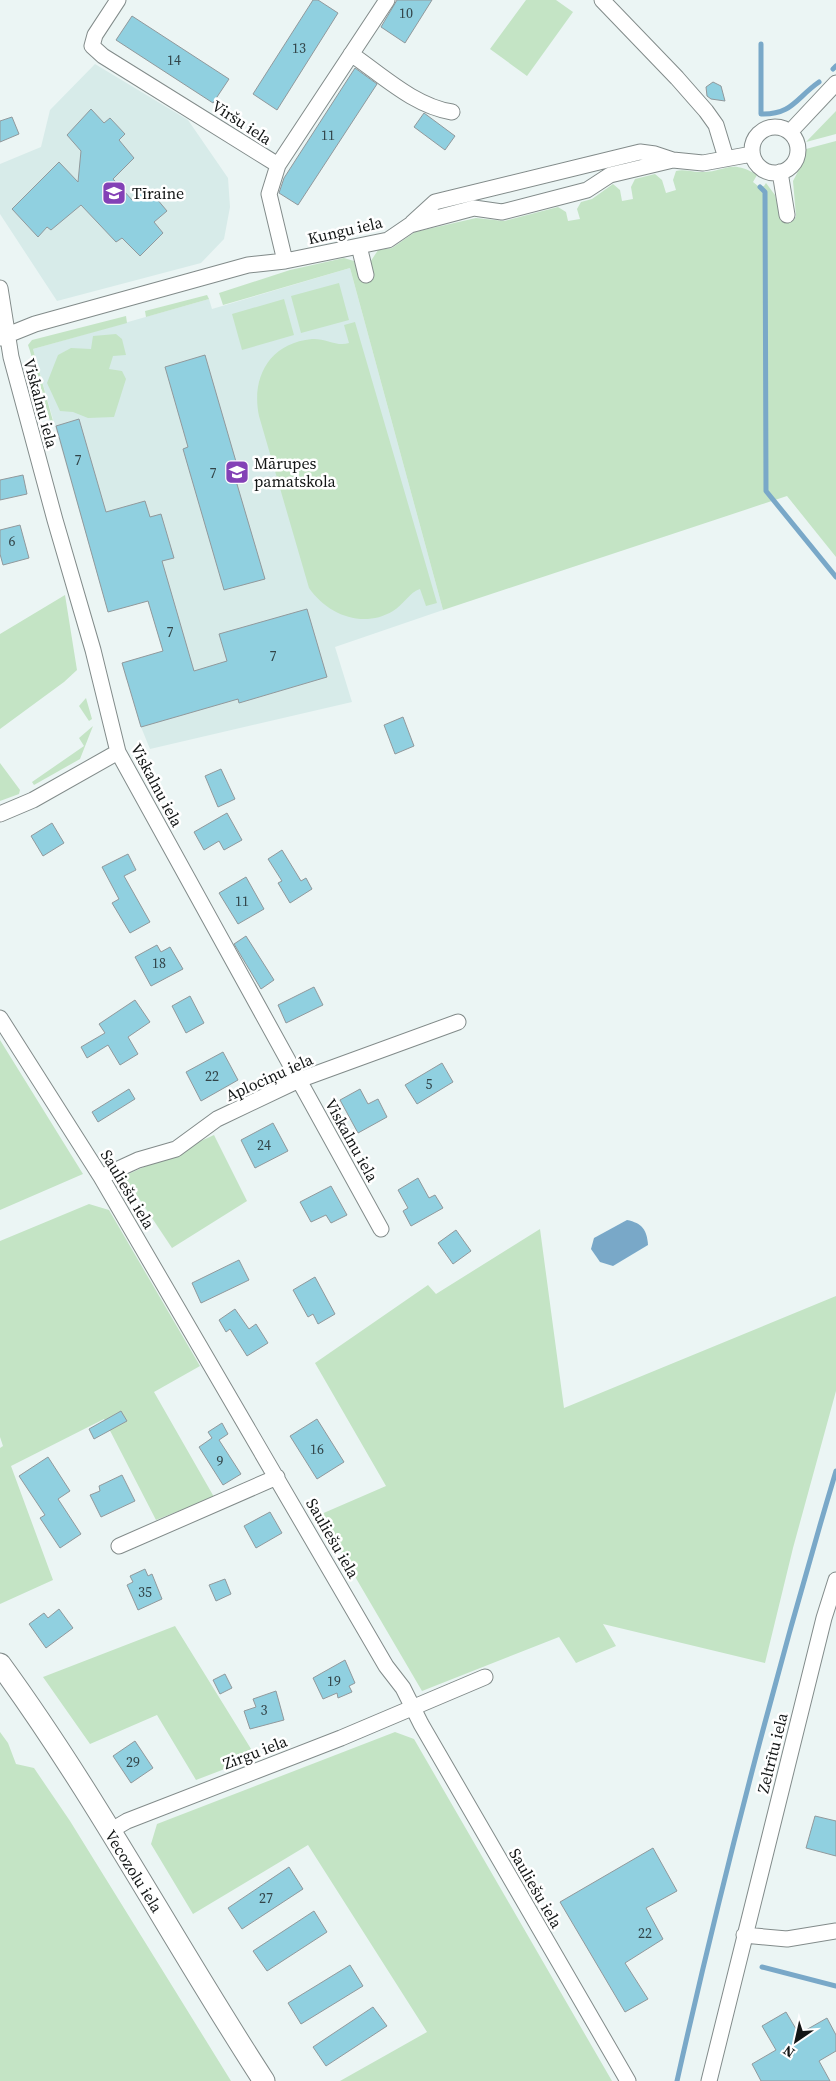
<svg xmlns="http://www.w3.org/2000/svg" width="836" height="2081" font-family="'Source Serif 4',serif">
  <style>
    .built { fill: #d7ebe9 }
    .green { fill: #c4e4c5 }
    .water { fill: #79a8c8 }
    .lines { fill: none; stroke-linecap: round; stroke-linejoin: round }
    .stream { stroke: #79a8c8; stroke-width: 5 }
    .building { fill: #90d0e0; stroke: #91999c }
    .street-casing { stroke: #828b8a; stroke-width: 17 }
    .secondary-casing { stroke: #828b8a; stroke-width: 23 }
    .street { stroke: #fff; stroke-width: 15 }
    .secondary { stroke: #fff; stroke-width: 21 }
    .labels { text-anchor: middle; stroke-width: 5; stroke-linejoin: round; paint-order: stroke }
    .number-label { font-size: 14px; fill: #324448 }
    .street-label { font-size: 16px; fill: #131616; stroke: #fff }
    .poi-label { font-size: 16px; fill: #131616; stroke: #fff; text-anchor: start }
  </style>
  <rect width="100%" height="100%" fill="#ebf5f4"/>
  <!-- built -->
  <path class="built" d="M 95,64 L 188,120 L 228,178 L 230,207 L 224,239 L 201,263 L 57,301 L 0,214 L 0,164 L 41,147 L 50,110 Z
    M 350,268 L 443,610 L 335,647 L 352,702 L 150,749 L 141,727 L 129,679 L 126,680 L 122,663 L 163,651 L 148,601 L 108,612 L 33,349 L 209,299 L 212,309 Z"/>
  <!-- green -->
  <path class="green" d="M 526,0 L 556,0 L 573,12 L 527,76 L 490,49 Z
    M 836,111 L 836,134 L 806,142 Z
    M 836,141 L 836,557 L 787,496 L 443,610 L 350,268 L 223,305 L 219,293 L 290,270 L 344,258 L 354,261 L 360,278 L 378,250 L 392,248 L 415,232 L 476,218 L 504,221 L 558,207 L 566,212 L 568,221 L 580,219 L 577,209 L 581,202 L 592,199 L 613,184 L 620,190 L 622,201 L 633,199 L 631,187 L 635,179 L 655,174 L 662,180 L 666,193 L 676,190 L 673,180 L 676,171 C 684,169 691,172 700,172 C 726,173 729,158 757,175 L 753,182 L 758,186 L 764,186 L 766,183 L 775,195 L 781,221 L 794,220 L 796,216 L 793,181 L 805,158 L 806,149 Z
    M 339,283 L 349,320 L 301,333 L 291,296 Z
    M 207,295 L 209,299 L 146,317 L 145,311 Z
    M 284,299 L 294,335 L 242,350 L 232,314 Z
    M 126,316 L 127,323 L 33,349 L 53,421 L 50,421 L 30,351 L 28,345 L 32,340 Z
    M 355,322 L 437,603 L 426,606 L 420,589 C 410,592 403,605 393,611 C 363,629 328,615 309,588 L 259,416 C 251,378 269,343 312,339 C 325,338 337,347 349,343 L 344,325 Z
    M 116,334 L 122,339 L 126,355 L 113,356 L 109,369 L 122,371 L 126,379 L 114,417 L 88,418 L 73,412 L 60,411 L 47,383 L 58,355 L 71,348 L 91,349 L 93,336 Z
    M 65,595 L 77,670 L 64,682 L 0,729 L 0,634 Z
    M 86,698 L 92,719 L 89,721 L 79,706 Z
    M 93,726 L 80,759 L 34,785 L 32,782 L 84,746 L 79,738 Z
    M 0,763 L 20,790 L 19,794 L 0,801 Z
    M 0,1040 L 83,1174 L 0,1210 Z
    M 214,1135 L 247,1201 L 172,1248 L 124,1176 Z
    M 89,1204 L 109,1210 L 200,1366 L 154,1392 L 214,1497 L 156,1520 L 104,1419 L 11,1466 L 53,1580 L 0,1604 L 0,1448 L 3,1446 L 0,1437 L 0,1241 Z
    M 540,1229 L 564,1408 L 836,1296 L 836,1391 L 793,1548 L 765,1663 L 603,1624 L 616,1646 L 576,1663 L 559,1637 L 422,1691 L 319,1515 L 386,1486 L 315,1363 L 428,1285 L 436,1294 Z
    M 175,1626 L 256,1757 L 196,1780 L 157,1715 L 90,1744 L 43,1677 Z
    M 0,1732 L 8,1743 L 16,1764 L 34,1768 L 70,1821 L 231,2081 L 0,2081 Z
    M 395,1732 L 414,1739 L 612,2081 L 340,2081 L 427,2032 L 308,1845 L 193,1914 L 151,1844 L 157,1824 Z"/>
  <!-- water -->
  <path class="water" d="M 627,1220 C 642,1223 647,1230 648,1245 L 613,1266 L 600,1262 L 591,1249 L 594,1238 Z"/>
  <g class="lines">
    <!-- stream -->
    <path class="stream" d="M 761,44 L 761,114 C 792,115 796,98 819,82
      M 833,69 L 836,66
      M 760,187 L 765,192 L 766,491 L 836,577
      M 762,1967 L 836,1986
      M 677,2081 C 723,1876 776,1672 836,1471"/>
  </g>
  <!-- building -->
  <path class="building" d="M 313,0 L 318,0 L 338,13 L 277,110 L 253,94 Z
    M 397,0 L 432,0 L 405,43 L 381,27 Z
    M 132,16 L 229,79 L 213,103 L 116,40 Z
    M 355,68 L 377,84 L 298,205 L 279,193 L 284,178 Z
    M 713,82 L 721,86 L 725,101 L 711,99 L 707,96 L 706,87 Z
    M 91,109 L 104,123 L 110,118 L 125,134 L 119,140 L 134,158 L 113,179 L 133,201 L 146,186 L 167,211 L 154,222 L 163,233 L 140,256 L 122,238 L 116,242 L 81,205 L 51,230 L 47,227 L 38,237 L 12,209 L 59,162 L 78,182 L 81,151 L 67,135 Z
    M 424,113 L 455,136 L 445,150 L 414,127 Z
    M 12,117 L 19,134 L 0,142 L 0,121 Z
    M 205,355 L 239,472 L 234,474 L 265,579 L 224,590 L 183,449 L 188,447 L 165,367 Z
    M 79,419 L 106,512 L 145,501 L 150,517 L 161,514 L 174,558 L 162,561 L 194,671 L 227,661 L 219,634 L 307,609 L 327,677 L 239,703 L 238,699 L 141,727 L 122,663 L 163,651 L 148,601 L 108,612 L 56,426 Z
    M 23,475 L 27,494 L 0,500 L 0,480 Z
    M 20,525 L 29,558 L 3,565 L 0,554 L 0,530 Z
    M 403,717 L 414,746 L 395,754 L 384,725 Z
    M 221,769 L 235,799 L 218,807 L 205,776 Z
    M 227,813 L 242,840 L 224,850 L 219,841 L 204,850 L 194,832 Z
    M 52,823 L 64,843 L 43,856 L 31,836 Z
    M 282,850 L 301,881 L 306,878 L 312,889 L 290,903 L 278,883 L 282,881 L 268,859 Z
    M 128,854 L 136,870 L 124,876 L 150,922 L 130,933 L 112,903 L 119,899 L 102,867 Z
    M 246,877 L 264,909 L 238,924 L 219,893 Z
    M 246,936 L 274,980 L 261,989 L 234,944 Z
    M 157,945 L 161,952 L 170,947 L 183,969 L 151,986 L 135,957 Z
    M 314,987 L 323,1005 L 286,1023 L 278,1005 Z
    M 190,996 L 204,1023 L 186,1033 L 172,1006 Z
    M 135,1000 L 150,1022 L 128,1037 L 138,1054 L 120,1065 L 108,1045 L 87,1058 L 81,1047 L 105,1033 L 99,1024 Z
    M 223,1052 L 238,1080 L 201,1101 L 186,1072 Z
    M 442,1063 L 453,1082 L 417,1104 L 405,1085 Z
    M 129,1089 L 135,1099 L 98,1122 L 92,1112 Z
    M 360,1089 L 368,1104 L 378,1099 L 387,1117 L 358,1133 L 340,1100 Z
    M 273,1123 L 288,1151 L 255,1168 L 241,1140 Z
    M 418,1178 L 429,1198 L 435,1195 L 443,1208 L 411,1226 L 403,1211 L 408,1208 L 398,1190 Z
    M 331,1186 L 347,1215 L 331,1223 L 326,1215 L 311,1222 L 300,1202 Z
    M 456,1230 L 471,1251 L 453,1264 L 438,1243 Z
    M 239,1260 L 249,1280 L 201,1303 L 192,1283 Z
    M 315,1277 L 335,1314 L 318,1324 L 313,1314 L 308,1317 L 293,1290 Z
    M 235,1309 L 249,1329 L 256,1324 L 268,1343 L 247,1356 L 230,1329 L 226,1332 L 219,1320 Z
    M 121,1411 L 127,1421 L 94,1439 L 89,1429 Z
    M 317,1419 L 344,1462 L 317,1479 L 290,1436 Z
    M 222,1423 L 228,1434 L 219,1440 L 241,1474 L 223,1485 L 199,1447 L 212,1438 L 208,1432 Z
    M 48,1457 L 70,1491 L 58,1499 L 81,1534 L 60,1548 L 40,1518 L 45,1515 L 19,1476 Z
    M 122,1475 L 135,1501 L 101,1517 L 90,1495 L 100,1491 L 99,1486 Z
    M 270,1512 L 282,1533 L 256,1548 L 244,1526 Z
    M 145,1569 L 148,1576 L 152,1574 L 162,1599 L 138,1610 L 127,1585 L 133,1582 L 130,1576 Z
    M 225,1579 L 231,1594 L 216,1601 L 209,1585 Z
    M 59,1609 L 73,1628 L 46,1648 L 29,1624 L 44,1613 L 48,1618 Z
    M 345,1660 L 355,1683 L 349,1686 L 352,1692 L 338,1698 L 337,1693 L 323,1699 L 313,1678 Z
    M 225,1674 L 232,1688 L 220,1694 L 213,1680 Z
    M 276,1691 L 284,1720 L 250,1729 L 244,1711 L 256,1707 L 253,1699 Z
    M 135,1741 L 153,1768 L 131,1783 L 113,1756 Z
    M 815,1816 L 836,1821 L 836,1856 L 806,1848 Z
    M 653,1848 L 677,1891 L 646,1908 L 663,1939 L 625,1963 L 648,1999 L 625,2012 L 560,1902 Z
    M 289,1867 L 303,1889 L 242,1929 L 228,1908 Z
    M 314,1911 L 327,1932 L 267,1971 L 253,1951 Z
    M 350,1965 L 363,1986 L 301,2024 L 288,2003 Z
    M 373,2007 L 387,2026 L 326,2066 L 313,2047 Z
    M 786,2012 L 799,2034 L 827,2018 L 836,2035 L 836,2051 L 819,2061 L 830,2081 L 761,2081 L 752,2064 L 776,2050 L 762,2026 Z"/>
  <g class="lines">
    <!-- street casing -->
    <g class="street-casing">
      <path id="street" d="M 118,0 L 95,35 L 92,46 L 103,56 L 278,165 L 387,0
        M 602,0 L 677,78 L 706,111 L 716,125 L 726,158
        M 351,54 C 382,75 414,106 452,112
        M752 150a23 23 0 1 1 46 0a23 23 0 1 1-46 0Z
        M 790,132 L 836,83
        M 278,165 L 269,194 L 285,261
        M 780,172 L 787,215
        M 412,223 L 435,202 L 640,152 L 655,154 L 673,160
        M 359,246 L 366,275
        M 0,288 L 11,357 L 55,520 L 93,650 L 118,752 L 381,1229
        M 0,338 L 35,324 L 248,265 L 285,261 L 388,240 L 410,225 L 474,208 L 502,212 L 587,190 L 610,175 L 673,160 L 703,163 L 752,154
        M 0,814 L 33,800 L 118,752
        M 0,1018 L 101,1177 L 386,1666 L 403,1688 L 421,1724 L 628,2081
        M 101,1177 L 138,1160 L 176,1149 L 217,1119 L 299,1080 L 458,1022
        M 119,1546 L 277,1477
        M 110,1831 L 127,1821 L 341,1738 L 485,1677
        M 744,1935 L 787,1939 L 836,1931
        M 709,2081 L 824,1618 L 836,1580"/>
    </g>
    <!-- secondary casing -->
    <g class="secondary-casing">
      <path id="secondary" d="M 0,1664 C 97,1797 174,1943 264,2081"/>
    </g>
    <!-- street -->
    <use href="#street" class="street"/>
    <!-- secondary -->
    <use href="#secondary" class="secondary"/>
  </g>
  <!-- icons -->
  <defs>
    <g id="school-square" transform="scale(1.25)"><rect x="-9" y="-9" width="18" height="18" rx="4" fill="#8341b6" stroke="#fff"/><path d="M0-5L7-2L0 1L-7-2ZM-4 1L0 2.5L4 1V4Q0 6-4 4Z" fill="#fff"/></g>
  </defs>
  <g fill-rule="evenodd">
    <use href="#school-square" x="114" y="193"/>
    <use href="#school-square" x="237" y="472"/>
  </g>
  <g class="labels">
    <!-- number labels -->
    <g class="number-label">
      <text x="406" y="18">10</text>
      <text x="299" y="53">13</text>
      <text x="174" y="65">14</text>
      <text x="328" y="140">11</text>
      <text x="78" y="465">7</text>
      <text x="213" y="478">7</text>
      <text x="12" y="546">6</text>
      <text x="170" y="637">7</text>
      <text x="273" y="661">7</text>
      <text x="242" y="906">11</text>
      <text x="159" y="968">18</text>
      <text x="212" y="1081">22</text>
      <text x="429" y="1089">5</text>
      <text x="264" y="1150">24</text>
      <text x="317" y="1454">16</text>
      <text x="220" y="1466">9</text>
      <text x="145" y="1597">35</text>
      <text x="334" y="1686">19</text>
      <text x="264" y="1715">3</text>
      <text x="133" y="1767">29</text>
      <text x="266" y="1903">27</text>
      <text x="645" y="1938">22</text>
    </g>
    <!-- street labels -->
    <g class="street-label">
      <text transform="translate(242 122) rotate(33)" y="6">Viršu iela</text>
      <text transform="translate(345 230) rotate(-13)" y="6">Kungu iela</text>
      <text transform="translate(41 403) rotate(75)" y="6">Viskalnu iela</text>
      <text transform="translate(157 785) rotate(62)" y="6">Viskalnu iela</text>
      <text transform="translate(269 1077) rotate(-24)" y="6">Aplociņu iela</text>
      <text transform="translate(352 1140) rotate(61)" y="6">Viskalnu iela</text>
      <text transform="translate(128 1189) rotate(59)" y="6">Sauliešu iela</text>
      <text transform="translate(333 1538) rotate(60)" y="6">Sauliešu iela</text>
      <text transform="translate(255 1752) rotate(-21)" y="6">Zirgu iela</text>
      <text transform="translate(772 1753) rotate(-76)" y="6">Zeltrītu iela</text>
      <text transform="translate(134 1871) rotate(58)" y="6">Vecozolu iela</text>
      <text transform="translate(536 1888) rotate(60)" y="6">Sauliešu iela</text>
    </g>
    <!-- poi labels -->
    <g class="poi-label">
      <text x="132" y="199">Tīraine</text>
      <text x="254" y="469">Mārupes<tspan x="254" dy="18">pamatskola</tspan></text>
    </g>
  </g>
  <!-- north arrow -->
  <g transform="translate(796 2041) rotate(214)" stroke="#ffffff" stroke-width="4" paint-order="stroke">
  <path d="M0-4L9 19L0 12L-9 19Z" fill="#131616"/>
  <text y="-8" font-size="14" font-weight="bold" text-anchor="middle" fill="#131616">N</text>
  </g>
</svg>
